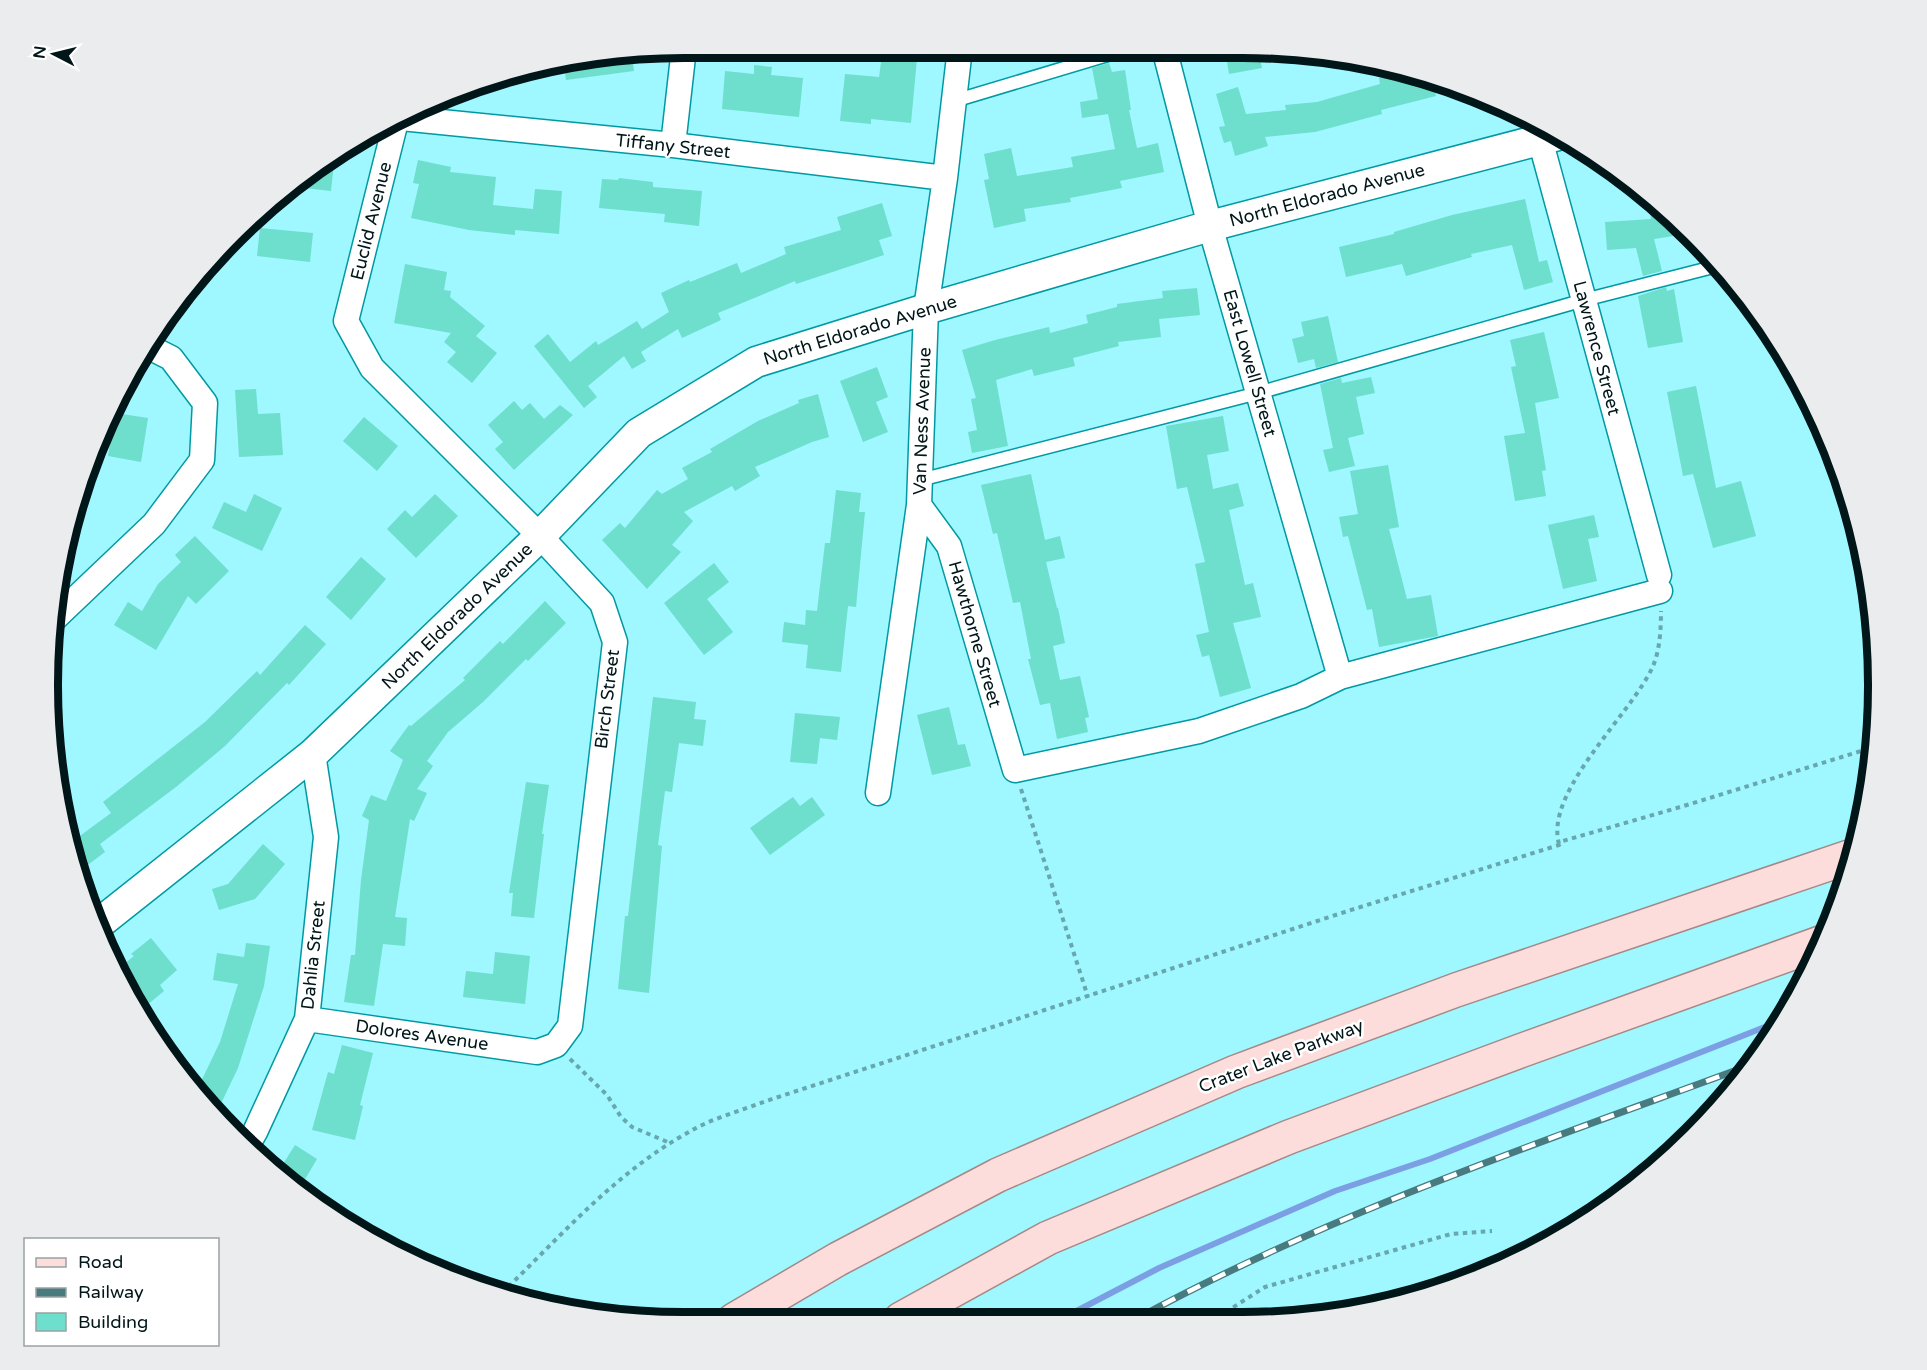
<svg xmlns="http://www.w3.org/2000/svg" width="1927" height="1370" font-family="'Varela Round',sans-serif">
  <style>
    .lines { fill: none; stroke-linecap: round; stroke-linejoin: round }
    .stream { stroke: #7c9fe4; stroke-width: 6 }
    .building { fill: #6edecd }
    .service-casing { stroke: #0099a3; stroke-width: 15 }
    .minor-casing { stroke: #0099a3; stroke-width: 27 }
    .tertiary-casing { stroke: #0099a3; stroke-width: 33 }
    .primary-casing { stroke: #a48987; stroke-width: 36 }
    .path { stroke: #67a7ad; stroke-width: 4; stroke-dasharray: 4.5 4.5; stroke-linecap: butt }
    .service { stroke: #fff; stroke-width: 12 }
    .minor { stroke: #fff; stroke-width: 24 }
    .tertiary { stroke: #fff; stroke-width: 30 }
    .primary { stroke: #fddddb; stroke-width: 33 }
    .rail-casing { stroke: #487b80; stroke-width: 7 }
    .rail { stroke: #fff; stroke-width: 4.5; stroke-dasharray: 14; stroke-linecap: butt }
    .labels { text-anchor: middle; stroke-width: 5; stroke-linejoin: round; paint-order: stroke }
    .street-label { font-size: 18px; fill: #001618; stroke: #fff }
    .rim { fill: none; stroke: #001618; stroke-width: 8 }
  </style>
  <rect width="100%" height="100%" fill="#9ff7ff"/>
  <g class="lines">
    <!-- stream -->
    <path class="stream" d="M 1063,1318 L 1159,1268 L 1335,1191 L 1430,1159 L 1780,1021"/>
  </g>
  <!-- building -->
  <path class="building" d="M 883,48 L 918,48 L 911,123 L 871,119 L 871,124 L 840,121 L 845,74 L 879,77 Z
    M 1225,48 L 1258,50 L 1262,68 L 1229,74 Z
    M 632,55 L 634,71 L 566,80 L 564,64 Z
    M 1109,63 L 1112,72 L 1125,70 L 1131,110 L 1129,110 L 1137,148 L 1158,143 L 1164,172 L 1120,181 L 1122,188 L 1070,198 L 1071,202 L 1024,209 L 1026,221 L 994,228 L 984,180 L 989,179 L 984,154 L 1011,148 L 1017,176 L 1073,167 L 1071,157 L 1115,149 L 1108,114 L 1082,118 L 1080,102 L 1098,99 L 1092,68 Z
    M 754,65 L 772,67 L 771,75 L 803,78 L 799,117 L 722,109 L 725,71 L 754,74 Z
    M 1386,66 L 1432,80 L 1436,96 L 1381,110 L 1382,114 L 1315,132 L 1265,137 L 1268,146 L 1235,156 L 1231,141 L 1224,143 L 1219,127 L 1225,126 L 1216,94 L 1238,87 L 1246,114 L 1286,110 L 1285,105 L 1317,102 L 1380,84 L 1379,78 L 1389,76 Z
    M 335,153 L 331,191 L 295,187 L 331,155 Z
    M 418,160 L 451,167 L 450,172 L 496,177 L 493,205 L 533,209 L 535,189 L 562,191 L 559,234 L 515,230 L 515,235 L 469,230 L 411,218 L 419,184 L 413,183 Z
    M 619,178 L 653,182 L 653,187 L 702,191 L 699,226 L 664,222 L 665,214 L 599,208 L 602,179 L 618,180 Z
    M 1525,199 L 1539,262 L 1547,260 L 1553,282 L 1524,290 L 1512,245 L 1471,254 L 1472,257 L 1406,276 L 1402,264 L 1346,277 L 1339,247 L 1394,234 L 1394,232 L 1452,215 Z
    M 882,203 L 892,236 L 879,240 L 884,255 L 796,284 L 795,281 L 718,313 L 721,320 L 682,338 L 678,329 L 641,352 L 646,361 L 632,369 L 624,356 L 588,386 L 597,397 L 584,408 L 534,346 L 548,334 L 570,362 L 596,341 L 598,345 L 637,321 L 642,329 L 669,312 L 661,293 L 689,280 L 690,282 L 737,263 L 741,273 L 786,254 L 784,247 L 841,230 L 837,217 Z
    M 1666,210 L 1679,223 L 1680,235 L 1654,239 L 1662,271 L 1643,276 L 1636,248 L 1607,250 L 1605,222 L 1651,219 L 1650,213 Z
    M 260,228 L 313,233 L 310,262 L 257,256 Z
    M 405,264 L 447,272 L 444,290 L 451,291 L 450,297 L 485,326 L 476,336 L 497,353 L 472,383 L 447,362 L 456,352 L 444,342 L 451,333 L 394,323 Z
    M 1666,287 L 1667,291 L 1674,289 L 1683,342 L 1648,348 L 1638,296 Z
    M 1197,288 L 1200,315 L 1159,319 L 1161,337 L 1118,342 L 1119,346 L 1073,358 L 1075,366 L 1034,376 L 1032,369 L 996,380 L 1008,446 L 972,453 L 968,432 L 977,430 L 971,399 L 976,398 L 962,350 L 995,340 L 1049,327 L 1050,333 L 1088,323 L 1086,315 L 1117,307 L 1117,304 L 1163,298 L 1162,291 Z
    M 1328,316 L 1338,362 L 1316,368 L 1314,359 L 1298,363 L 1292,339 L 1304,336 L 1301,322 Z
    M 1544,332 L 1559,398 L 1535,403 L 1546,470 L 1542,471 L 1546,496 L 1515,501 L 1504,436 L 1525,433 L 1511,367 L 1516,366 L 1510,340 Z
    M 877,367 L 888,397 L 876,402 L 888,432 L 863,442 L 840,381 Z
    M 1371,377 L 1375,393 L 1356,397 L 1364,434 L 1348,438 L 1355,466 L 1329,472 L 1323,450 L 1333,448 L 1320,384 L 1341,378 L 1342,383 Z
    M 1696,386 L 1716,488 L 1741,481 L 1756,536 L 1713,548 L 1693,474 L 1683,476 L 1667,392 Z
    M 256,389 L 258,414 L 280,413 L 283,455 L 239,457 L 235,390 Z
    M 818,394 L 829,437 L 812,442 L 755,467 L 760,476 L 735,491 L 732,486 L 684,512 L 693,521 L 672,545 L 681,552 L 647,589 L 602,540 L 620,523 L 625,528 L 657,490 L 662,494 L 688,479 L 682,468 L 712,452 L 710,449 L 758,421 L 799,403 L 798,400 Z
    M 514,401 L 522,410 L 530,403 L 544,419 L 560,405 L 573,415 L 514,470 L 495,449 L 503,442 L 488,425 Z
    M 115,413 L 148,418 L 141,462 L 108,456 Z
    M 1223,416 L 1229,451 L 1207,455 L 1213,489 L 1238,483 L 1244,506 L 1229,510 L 1245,585 L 1253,583 L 1261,617 L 1233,623 L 1251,688 L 1220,697 L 1209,655 L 1202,657 L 1196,635 L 1209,632 L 1195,564 L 1205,562 L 1187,487 L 1177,489 L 1166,426 Z
    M 364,417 L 398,446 L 377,471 L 343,441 Z
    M 1388,465 L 1399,527 L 1389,529 L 1407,599 L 1431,595 L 1438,636 L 1379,647 L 1372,609 L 1367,610 L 1348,536 L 1343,537 L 1339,517 L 1358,514 L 1350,471 Z
    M 1031,474 L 1045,540 L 1060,536 L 1065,558 L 1046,562 L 1057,608 L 1058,608 L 1065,643 L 1053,646 L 1060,680 L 1080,676 L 1089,717 L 1085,718 L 1088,732 L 1057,739 L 1050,703 L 1040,705 L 1028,659 L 1031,659 L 1020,602 L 1013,603 L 997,533 L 993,534 L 981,485 Z
    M 836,490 L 861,493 L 859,512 L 865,512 L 856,607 L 848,606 L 841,672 L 806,668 L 808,645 L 782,642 L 784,622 L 805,625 L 806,610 L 817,611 L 825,543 L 830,543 Z
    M 254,494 L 282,508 L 262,551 L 212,528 L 224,502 L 246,512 Z
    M 435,494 L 458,516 L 416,558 L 387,529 L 405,510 L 412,517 Z
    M 1594,515 L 1599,537 L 1588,539 L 1597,581 L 1563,589 L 1548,525 Z
    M 195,536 L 229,571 L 196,604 L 188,596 L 156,650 L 114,625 L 128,602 L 142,611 L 158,584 L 181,562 L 175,555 Z
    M 361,557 L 386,579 L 351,620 L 326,597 Z
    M 714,563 L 729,582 L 707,599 L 733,632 L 704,655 L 664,603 Z
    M 545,601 L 566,623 L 528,661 L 526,659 L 483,702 L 448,732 L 427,761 L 433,766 L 417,789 L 427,793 L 414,821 L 410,819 L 395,917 L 407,918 L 405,946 L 383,944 L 374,1006 L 344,1002 L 351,955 L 355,955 L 361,880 L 369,820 L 362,816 L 371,795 L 386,801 L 403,760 L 390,751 L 409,725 L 411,726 L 465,680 L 463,678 L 500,641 L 503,644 Z
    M 305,625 L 326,644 L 289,685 L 287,683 L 225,746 L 176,787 L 100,844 L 105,852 L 81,870 L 73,841 L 111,813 L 103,802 L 205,722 L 257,671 L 260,675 Z
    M 653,697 L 696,702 L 694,719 L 706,720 L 703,746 L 679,743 L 672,792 L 665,791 L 658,845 L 662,846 L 649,993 L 618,989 L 625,916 L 628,916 Z
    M 949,707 L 958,745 L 965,744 L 971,766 L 932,775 L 917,715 Z
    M 795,713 L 840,717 L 837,740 L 820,738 L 817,764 L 790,762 Z
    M 526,782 L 549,785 L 542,834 L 544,834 L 534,918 L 511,916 L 513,893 L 509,893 Z
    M 793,797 L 800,806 L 812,797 L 825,815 L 770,855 L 750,828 Z
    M 263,844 L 285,864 L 255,899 L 219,910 L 212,889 L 228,884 Z
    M 151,938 L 177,970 L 160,985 L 164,991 L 140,1011 L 118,969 L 134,956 L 131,954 Z
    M 246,943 L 270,946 L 264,986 L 238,1068 L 216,1114 L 196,1092 L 220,1042 L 238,984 L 213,980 L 217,953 L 244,957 Z
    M 495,952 L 530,956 L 525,1004 L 463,997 L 466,971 L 493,974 Z
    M 342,1045 L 373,1053 L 360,1105 L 363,1106 L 355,1140 L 312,1130 L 328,1072 L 334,1074 Z
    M 295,1145 L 317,1159 L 298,1191 L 278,1172 Z"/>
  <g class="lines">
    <!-- service casing -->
    <g class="service-casing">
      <path id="service" d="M 954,101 L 1131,48
        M 920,480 L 1258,393 L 1584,300 L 1721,265"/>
    </g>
    <!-- minor casing -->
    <g class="minor-casing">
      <path id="minor" d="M 1164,48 L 1210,226 L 1340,677
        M 401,118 L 673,145 L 945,178
        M 1535,121 L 1659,575
        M 673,145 L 684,48
        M 919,505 L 949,546 L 1015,770 L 1199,731 L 1301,696 L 1340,677 L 1660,591
        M 53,620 L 154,524 L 202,460 L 205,403 L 171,358 L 151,348
        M 878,793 L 919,505 L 926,309 L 945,178 L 960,48
        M 307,1019 L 537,1052 L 556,1045 L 570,1026 L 615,642 L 602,603 L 540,536 L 372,368 L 346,321 L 396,121
        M 248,1144 L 255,1132 L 307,1019 L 326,837 L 313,754"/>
    </g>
    <!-- tertiary casing -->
    <g class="tertiary-casing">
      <path id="tertiary" d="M 96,926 L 313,754 L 540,536 L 639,433 L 756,362 L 926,309 L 1210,226 L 1562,134"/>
    </g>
    <!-- primary casing -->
    <g class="primary-casing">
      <path id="primary" d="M 901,1319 L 1048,1238 L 1289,1137 L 1520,1051 L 1823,942
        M 734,1320 L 838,1259 L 998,1175 L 1236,1072 L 1456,990 L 1855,855"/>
    </g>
    <!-- path -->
    <path class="path" d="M 1021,789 L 1088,997
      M 1559,844 C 1544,791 1632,714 1653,666 C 1660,650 1661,628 1661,611
      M 570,1059 L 607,1095 L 621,1117 L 632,1127 L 670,1143
      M 502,1293 C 561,1236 616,1172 689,1132 C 712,1118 741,1111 766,1101 L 1354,909 L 1559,845 L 1563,841 L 1687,805 L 1874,747
      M 1218,1317 L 1265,1287 L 1451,1234 L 1492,1231"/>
    <!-- service -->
    <use href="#service" class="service"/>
    <!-- minor -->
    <use href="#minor" class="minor"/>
    <!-- tertiary -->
    <use href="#tertiary" class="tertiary"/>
    <!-- primary -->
    <use href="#primary" class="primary"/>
    <!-- rail casing -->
    <g class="rail-casing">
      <path id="rail" d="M 1138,1318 C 1333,1212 1545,1141 1753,1064"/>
    </g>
    <!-- rail -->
    <use href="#rail" class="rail"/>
  </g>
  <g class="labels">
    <!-- street labels -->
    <g class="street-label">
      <text transform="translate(673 146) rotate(6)" y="6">Tiffany Street</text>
      <text transform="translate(1327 195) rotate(-15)" y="6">North Eldorado Avenue</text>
      <text transform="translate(371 221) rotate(-76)" y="6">Euclid Avenue</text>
      <text transform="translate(860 330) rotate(-17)" y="6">North Eldorado Avenue</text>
      <text transform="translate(1597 348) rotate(75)" y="6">Lawrence Street</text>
      <text transform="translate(1250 363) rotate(74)" y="6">East Lowell Street</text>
      <text transform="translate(922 421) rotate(-88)" y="6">Van Ness Avenue</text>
      <text transform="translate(457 616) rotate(-44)" y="6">North Eldorado Avenue</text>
      <text transform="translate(975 634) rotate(74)" y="6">Hawthorne Street</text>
      <text transform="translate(607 699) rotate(-83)" y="6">Birch Street</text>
      <text transform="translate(313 955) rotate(-84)" y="6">Dahlia Street</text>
      <text transform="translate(422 1035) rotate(8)" y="6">Dolores Avenue</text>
      <text transform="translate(1281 1056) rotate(-21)" y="6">Crater Lake Parkway</text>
    </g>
  </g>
  <!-- crop -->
  <path d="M0 0H1927V1370H0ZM684 58H1242A626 626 0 0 1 1868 684V686A626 626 0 0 1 1242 1312H684A626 626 0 0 1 58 686V684A626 626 0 0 1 684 58Z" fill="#ebeced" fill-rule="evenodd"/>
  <path class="rim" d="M684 58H1242A626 626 0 0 1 1868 684V686A626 626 0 0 1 1242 1312H684A626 626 0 0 1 58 686V684A626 626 0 0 1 684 58Z"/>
  <!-- legend -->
  <rect x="24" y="1238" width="195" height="108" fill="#ffffff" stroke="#99a2a3" stroke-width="1.5"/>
  <rect x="36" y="1258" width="30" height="9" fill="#fddddb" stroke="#99a2a3" stroke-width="1.5"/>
  <text x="78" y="1268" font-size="18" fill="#001618">Road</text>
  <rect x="36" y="1288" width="30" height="9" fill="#487b80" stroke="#99a2a3" stroke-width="1.5"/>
  <text x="78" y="1298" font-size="18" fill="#001618">Railway</text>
  <rect x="36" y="1313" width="30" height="18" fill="#6edecd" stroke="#99a2a3" stroke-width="1.5"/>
  <text x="78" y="1328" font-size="18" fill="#001618">Building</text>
  <!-- north arrow -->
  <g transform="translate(54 54) rotate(277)" stroke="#ffffff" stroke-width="4.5" paint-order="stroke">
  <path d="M0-4.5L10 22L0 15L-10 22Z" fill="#001618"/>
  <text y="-9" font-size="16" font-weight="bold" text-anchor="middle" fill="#001618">N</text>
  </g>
</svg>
